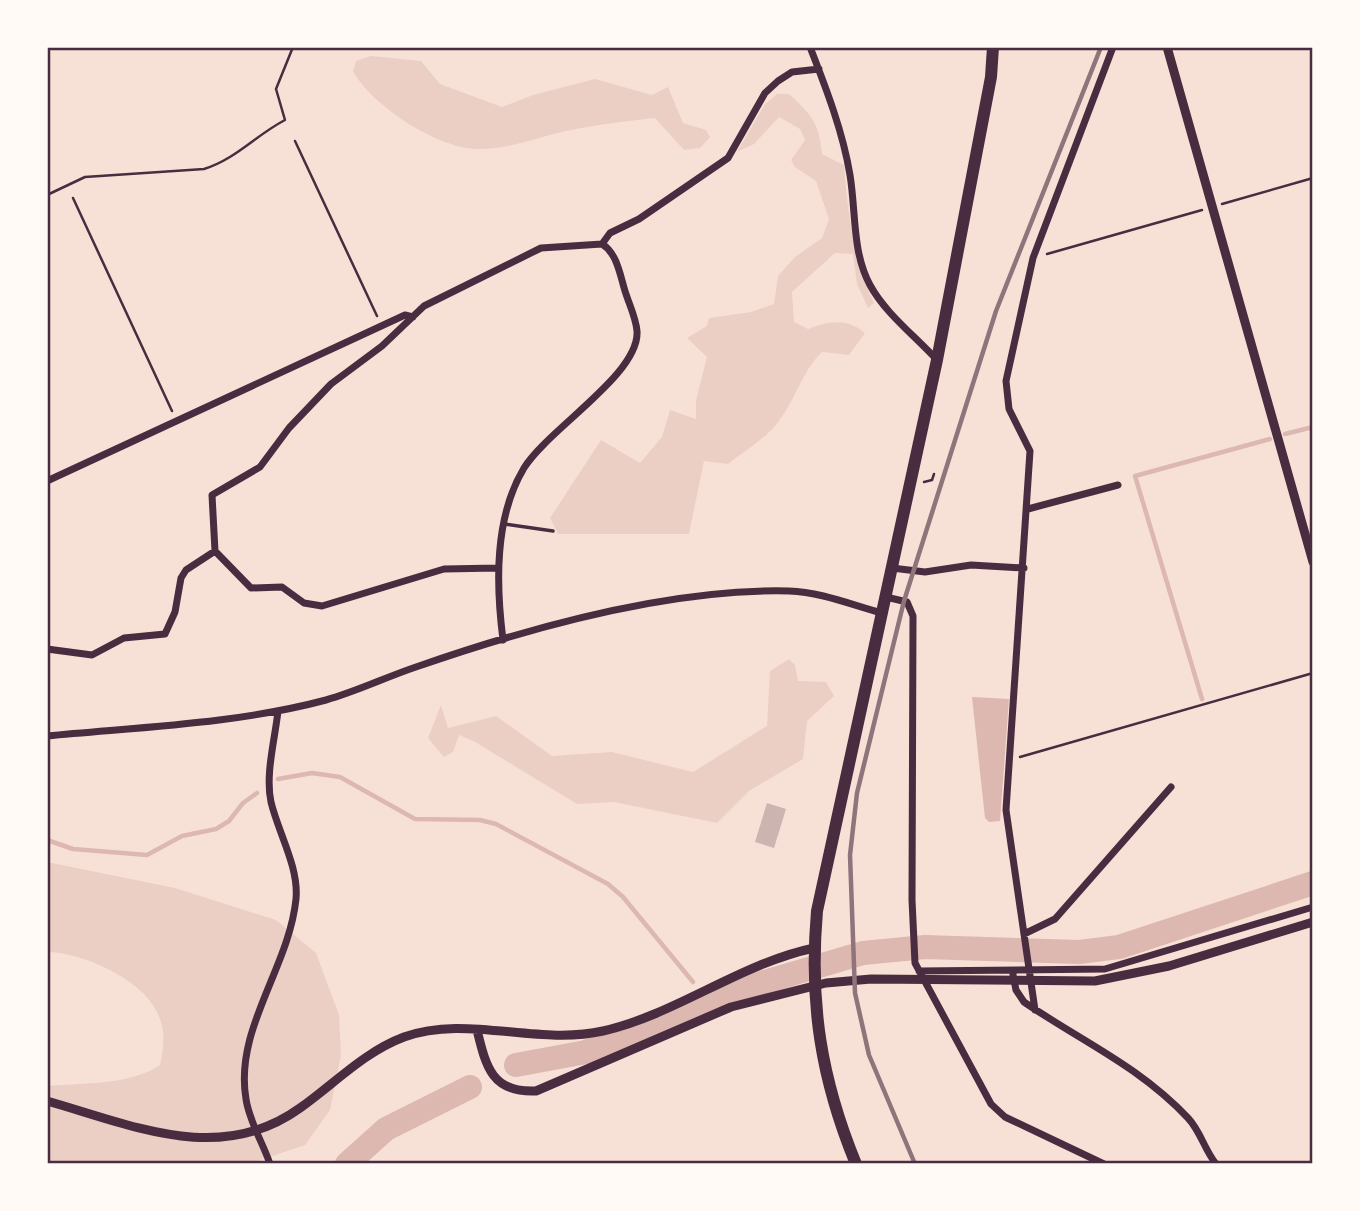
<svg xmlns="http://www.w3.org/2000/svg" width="1360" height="1211" font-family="Mulish,sans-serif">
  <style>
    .green { fill: #ebcfc5 }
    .water { fill: #dcb8b0 }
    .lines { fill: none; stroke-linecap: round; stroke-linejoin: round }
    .stream { stroke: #dcb8b0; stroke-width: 4.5 }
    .river { stroke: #dcb8b0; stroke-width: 24 }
    .building { fill: #ccb4b1 }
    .path { stroke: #4a2c40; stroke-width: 2.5 }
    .service { stroke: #4a2c40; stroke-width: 3.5 }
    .minor { stroke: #4a2c40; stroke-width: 7 }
    .tertiary { stroke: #4a2c40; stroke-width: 9 }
    .trunk { stroke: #4a2c40; stroke-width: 12 }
    .rail { stroke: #8f747c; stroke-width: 4.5 }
    .neatline { fill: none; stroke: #4a2c40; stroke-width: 2.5 }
  </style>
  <rect width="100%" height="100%" fill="#f7e1d7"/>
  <!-- green -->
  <path class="green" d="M 371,56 L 421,61 L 440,84 L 502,107 L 533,95 L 595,79 L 652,95 L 668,87 L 683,123 L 706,130 L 710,137 L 700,148 L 684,150 L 655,118 C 629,121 602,124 576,129 C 542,135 511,150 476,149 C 437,148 371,105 353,71 L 356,61 Z
    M 777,94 L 789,94 C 812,115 819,123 822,154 L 844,165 C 848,212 853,260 874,303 L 868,308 L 857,284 L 853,254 L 835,253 L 792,292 L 794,322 L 808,329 C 830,321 847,318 865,333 L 849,355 L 822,352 C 801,372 795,403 775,426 C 763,440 743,452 728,464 L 704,461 L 689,534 L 558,534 L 550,518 L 601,440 L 640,463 L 662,437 L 670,410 L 696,419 L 696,400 L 707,357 L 687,338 L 707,326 L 709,318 L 751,312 L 774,304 L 778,276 L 795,257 L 822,238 L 829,219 L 816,181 L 795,167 L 791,160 L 805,140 L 800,129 L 779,117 L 754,144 L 737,152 L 765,104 Z
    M 789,659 L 795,665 L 798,681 L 826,682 L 834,696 L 807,721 L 803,759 L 749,791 L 717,823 L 614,802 L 577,804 L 475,742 L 459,735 L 453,752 L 444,757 L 428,738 L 441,705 L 448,728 L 496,716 L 552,756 L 612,752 L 693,772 L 767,726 L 770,671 Z
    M 47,862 L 175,888 L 276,920 L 316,953 L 339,1015 L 341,1055 L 330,1110 L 305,1145 L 249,1164 L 47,1164 L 47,1086 C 82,1083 131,1085 160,1065 C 164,1046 166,1029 157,1012 C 142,979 81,952 47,952 Z"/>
  <!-- water -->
  <path class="water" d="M 972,697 L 1009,699 L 1000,821 L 989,822 L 985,818 Z"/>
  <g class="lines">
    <!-- stream -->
    <path class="stream" d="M 1285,434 L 1313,427
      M 1202,699 L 1135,476 L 1270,439
      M 278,779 L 312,773 L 340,777 L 415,819 L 480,820 L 496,824 L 608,884 L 623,897 L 693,982
      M 47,840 L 73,849 L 147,855 L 182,836 L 216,829 L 229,821 L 243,803 L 257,793
      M 706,997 L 710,1002"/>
    <!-- river -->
    <path class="river" d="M 516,1065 L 586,1052 L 754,985 L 863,953 L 925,947 L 1079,952 L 1119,947 L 1313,883
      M 347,1164 L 386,1129 L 470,1087"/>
  </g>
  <!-- building -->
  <path class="building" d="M 767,803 L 786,809 L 774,848 L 755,842 Z"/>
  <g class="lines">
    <!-- path -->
    <path class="path" d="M 295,141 L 377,316
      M 47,195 L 85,177 L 204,169 C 236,159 256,135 285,120 L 276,89 L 293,47
      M 73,198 L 172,411
      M 1222,204 L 1313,178
      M 1047,254 L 1202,210
      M 924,482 L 932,480 L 934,474
      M 1020,757 L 1313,673"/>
    <!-- service -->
    <path class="service" d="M 504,524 L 553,531"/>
    <!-- minor -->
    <path class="minor" d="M 810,47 C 826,88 843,132 850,175 C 856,211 852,252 870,285 C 885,313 915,336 937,360
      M 602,244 L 610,233 L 639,219 L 728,158 L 765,93 L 778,81 L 792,72 L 819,69
      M 47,481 L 405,315 L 413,317
      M 1028,509 L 1118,485
      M 498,568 L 444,569 L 322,606 L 304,603 L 282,587 L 251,588 L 215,551 L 212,495 L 260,467 L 289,428 L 331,384 L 382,346 L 424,306 L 541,248 L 602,244 C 617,253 620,275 625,291 C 629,304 636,318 637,331 C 640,374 548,429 524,468 C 494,518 496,585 503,640
      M 892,568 L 925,572 L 971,565 L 1024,568
      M 886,597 L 907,602 L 913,616 L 912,900 L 915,963 L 991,1104 L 1005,1117 L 1104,1164
      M 47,649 L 92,655 L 124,638 L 165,634 L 175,612 L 181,578 L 186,570 L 215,551
      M 47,736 C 140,727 236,724 326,700 C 358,691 386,677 416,667 C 528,628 670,588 789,591 C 821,592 852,605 882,613
      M 1024,934 L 1055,919 L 1171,787
      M 919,971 L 1105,969 L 1313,907
      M 1013,975 L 1016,990 L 1024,1002 C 1081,1041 1139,1066 1188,1118 C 1201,1132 1204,1149 1216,1164
      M 1035,1010 L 1006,810 L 1030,451 L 1009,409 L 1006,381 L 1033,258 L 1113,47
      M 270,1164 C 263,1143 249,1121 246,1099 C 234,1029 289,968 296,899 C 299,867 278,832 271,802 C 265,775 275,739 278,711"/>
    <!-- tertiary -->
    <path class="tertiary" d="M 1167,47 L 1313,562
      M 477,1030 C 486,1067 492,1093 536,1091 L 731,1007 L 826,983 L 871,979 L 1095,981 L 1169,966 L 1313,922
      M 47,1101 C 132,1125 220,1166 300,1108 C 334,1084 364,1052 404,1037 C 466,1014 537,1046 603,1031 C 677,1014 739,964 814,948"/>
    <!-- trunk -->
    <path class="trunk" d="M 856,1164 C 821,1079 809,1003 817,911 L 937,360 L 991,77 L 993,47"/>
    <!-- rail -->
    <path class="rail" d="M 915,1164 L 869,1055 L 855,993 L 850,855 L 857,793 L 904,601 L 996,311 L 1101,47"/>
  </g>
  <!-- border -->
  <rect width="1360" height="1211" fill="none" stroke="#fffaf5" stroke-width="98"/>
  <rect x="49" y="49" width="1262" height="1113" class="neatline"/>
</svg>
